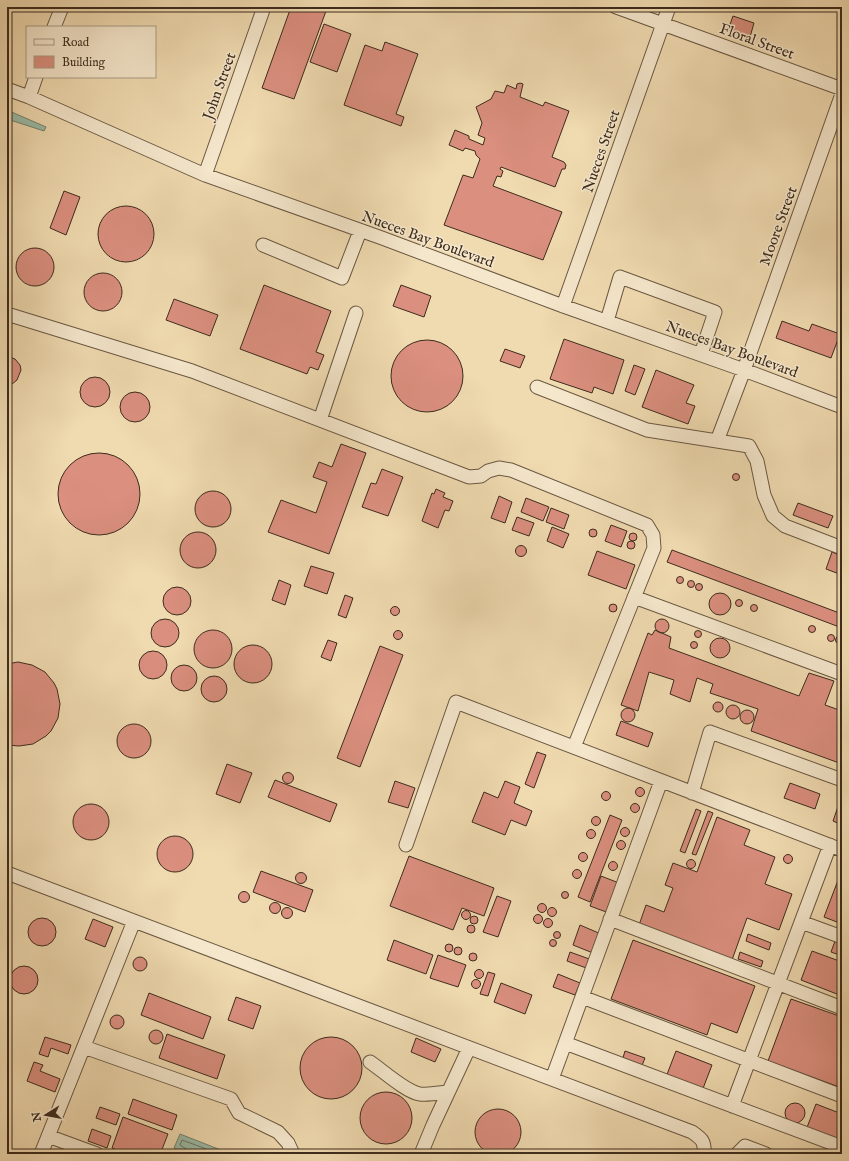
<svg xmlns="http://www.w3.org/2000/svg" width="849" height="1161" font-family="'IM FELL English',serif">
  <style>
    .water { fill: #9bbba6; stroke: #75826f }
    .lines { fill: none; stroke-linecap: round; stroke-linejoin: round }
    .shore { stroke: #6c7462; stroke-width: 1 }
    .building { fill: #db8f7f; stroke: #3d2c1d }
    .minor-casing { stroke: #6a5842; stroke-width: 15 }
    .minor { stroke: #f5e7cc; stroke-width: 13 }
    .labels { text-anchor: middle; stroke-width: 3; stroke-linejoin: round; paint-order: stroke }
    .street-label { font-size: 15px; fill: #3d2c1d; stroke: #f5e7cc }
  </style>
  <rect width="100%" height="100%" fill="#f0dab0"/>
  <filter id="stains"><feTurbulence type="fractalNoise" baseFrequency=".005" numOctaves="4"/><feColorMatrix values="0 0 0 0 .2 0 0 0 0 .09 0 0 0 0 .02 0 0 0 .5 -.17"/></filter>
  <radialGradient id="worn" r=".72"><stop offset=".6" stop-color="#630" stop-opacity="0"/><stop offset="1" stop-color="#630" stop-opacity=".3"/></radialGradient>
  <!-- water -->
  <path class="water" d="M 7,110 L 46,127 L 44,131 L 7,119 Z
    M 180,1134 L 231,1154 L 189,1154 L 174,1148 Z"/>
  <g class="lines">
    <!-- shore -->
    <path class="shore" d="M 189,1154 L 188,1150 L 180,1145 L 182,1140 L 220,1154"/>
  </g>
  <!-- building -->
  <path class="building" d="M 291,7 L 314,7 L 326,11 L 294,99 L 262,88 Z
    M 733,16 L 754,23 L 750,37 L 728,30 Z
    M 324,24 L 351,34 L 337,72 L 310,62 Z
    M 385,42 L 418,54 L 396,114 L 404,117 L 401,126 L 344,105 L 365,45 L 382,51 Z
    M 520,83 L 523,84 L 520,97 L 543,106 L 545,102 L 569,111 L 552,157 L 564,162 L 566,165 L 565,169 L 562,169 L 555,187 L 501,167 L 500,169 L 503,171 L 501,177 L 497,176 L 493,186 L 562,212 L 543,260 L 444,225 L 463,175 L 473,178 L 480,159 L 476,155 L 475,151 L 465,148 L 463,151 L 449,145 L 455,130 L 469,136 L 469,139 L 483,145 L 485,138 L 478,135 L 482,123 L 476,107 L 491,99 L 495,91 L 504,93 L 507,85 L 516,89 L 517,84 Z
    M 64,191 L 80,197 L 66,235 L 50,228 Z
    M98 234a28 28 0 1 1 56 0a28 28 0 1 1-56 0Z
    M16 267a19 19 0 1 1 38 0a19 19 0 1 1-38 0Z
    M84 292a19 19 0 1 1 38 0a19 19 0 1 1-38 0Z
    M 264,285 L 331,311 L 316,352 L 324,355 L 318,370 L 310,367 L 307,374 L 240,349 Z
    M 401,285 L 431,296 L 424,317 L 393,306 Z
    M 174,299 L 218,315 L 210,336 L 166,320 Z
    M 782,321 L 809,331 L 812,324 L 840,334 L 831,358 L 776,338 Z
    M 564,339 L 624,360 L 613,394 L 594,387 L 592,393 L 550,379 Z
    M391 376a36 36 0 1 1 72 0a36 36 0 1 1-72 0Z
    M 505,349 L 525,356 L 520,368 L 500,361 Z
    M 7,356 L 15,359 L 20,365 L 21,370 L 17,380 L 12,384 L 7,384 Z
    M 634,365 L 645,369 L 635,395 L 625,391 Z
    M 656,370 L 694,385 L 686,403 L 695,406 L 688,424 L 642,407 Z
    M80 392a15 15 0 1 1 30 0a15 15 0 1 1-30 0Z
    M120 407a15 15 0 1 1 30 0a15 15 0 1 1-30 0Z
    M 341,444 L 366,453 L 329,554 L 268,532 L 281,500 L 316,513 L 327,482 L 313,477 L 319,462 L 332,467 Z
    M58 494a41 41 0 1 1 82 0a41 41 0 1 1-82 0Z
    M 382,469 L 403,477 L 388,516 L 362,507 L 371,483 L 376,484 Z
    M732.5 477a3.5 3.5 0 1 1 7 0a3.5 3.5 0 1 1-7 0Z
    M 436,489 L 445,493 L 443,497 L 453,501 L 449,511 L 445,510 L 438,528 L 422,521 L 432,493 L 434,494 Z
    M195 509a18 18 0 1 1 36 0a18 18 0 1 1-36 0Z
    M 499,496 L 512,502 L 505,523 L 491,518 Z
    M 526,498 L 549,507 L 543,521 L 521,512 Z
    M 798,503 L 833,516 L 828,528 L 793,515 Z
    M 551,508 L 569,515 L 564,529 L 546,522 Z
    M 517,517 L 534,523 L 529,536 L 512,530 Z
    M 611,525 L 627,531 L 621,547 L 605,541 Z
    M 552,527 L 569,534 L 563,548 L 547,541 Z
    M589 533a4 4 0 1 1 8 0a4 4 0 1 1-8 0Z
    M180 550a18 18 0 1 1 36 0a18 18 0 1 1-36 0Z
    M629 537a4 4 0 1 1 8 0a4 4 0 1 1-8 0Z
    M627 545a4 4 0 1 1 8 0a4 4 0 1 1-8 0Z
    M515.5 551a5.5 5.5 0 1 1 11 0a5.5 5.5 0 1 1-11 0Z
    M 672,550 L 842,614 L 842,628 L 667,562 Z
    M 597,551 L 635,565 L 626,589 L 588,575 Z
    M 832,552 L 842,556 L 842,575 L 826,569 Z
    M 311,566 L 334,573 L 327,594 L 304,586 Z
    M676.5 580a3.5 3.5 0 1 1 7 0a3.5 3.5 0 1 1-7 0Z
    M 279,580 L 291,585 L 285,605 L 272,600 Z
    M687.5 584a3.5 3.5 0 1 1 7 0a3.5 3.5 0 1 1-7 0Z
    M695.5 587a3.5 3.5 0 1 1 7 0a3.5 3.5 0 1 1-7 0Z
    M163 601a14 14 0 1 1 28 0a14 14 0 1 1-28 0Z
    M709 604a11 11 0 1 1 22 0a11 11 0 1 1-22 0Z
    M 345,595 L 353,598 L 346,618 L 338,615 Z
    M735.5 603a3.5 3.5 0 1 1 7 0a3.5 3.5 0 1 1-7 0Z
    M609 608a4 4 0 1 1 8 0a4 4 0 1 1-8 0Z
    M750.5 608a3.5 3.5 0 1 1 7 0a3.5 3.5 0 1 1-7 0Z
    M390.5 611a4.5 4.5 0 1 1 9 0a4.5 4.5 0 1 1-9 0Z
    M151 633a14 14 0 1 1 28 0a14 14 0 1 1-28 0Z
    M655 626a7 7 0 1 1 14 0a7 7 0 1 1-14 0Z
    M808.5 629a3.5 3.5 0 1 1 7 0a3.5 3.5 0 1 1-7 0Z
    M194 649a19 19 0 1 1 38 0a19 19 0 1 1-38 0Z
    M 655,630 L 671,637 L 669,648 L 799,696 L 809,673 L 834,681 L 825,705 L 842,711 L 842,764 L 751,731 L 758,709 L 710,693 L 713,684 L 697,678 L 690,702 L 670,694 L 674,680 L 649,672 L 638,711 L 621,705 L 648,633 L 652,635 Z
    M694.5 634a3.5 3.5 0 1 1 7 0a3.5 3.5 0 1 1-7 0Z
    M393.5 635a4.5 4.5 0 1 1 9 0a4.5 4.5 0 1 1-9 0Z
    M827.5 638a3.5 3.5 0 1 1 7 0a3.5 3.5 0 1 1-7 0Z
    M835.5 640a3.5 3.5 0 1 1 7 0a3.5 3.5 0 1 1-7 0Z
    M710 648a10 10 0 1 1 20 0a10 10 0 1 1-20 0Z
    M 328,640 L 337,643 L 331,661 L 321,657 Z
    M690.5 645a3.5 3.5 0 1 1 7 0a3.5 3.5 0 1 1-7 0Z
    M234 664a19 19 0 1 1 38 0a19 19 0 1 1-38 0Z
    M 380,646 L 403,655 L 360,767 L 337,758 Z
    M139 665a14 14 0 1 1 28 0a14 14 0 1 1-28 0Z
    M 18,662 L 32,665 L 45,672 L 54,683 L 57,689 L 60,704 L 58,718 L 51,731 L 46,736 L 33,744 L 19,746 L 7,745 L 7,664 Z
    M171 678a13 13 0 1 1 26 0a13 13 0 1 1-26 0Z
    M201 689a13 13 0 1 1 26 0a13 13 0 1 1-26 0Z
    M 841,699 L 842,699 L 842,706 L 840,705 L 838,702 Z
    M713 707a5 5 0 1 1 10 0a5 5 0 1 1-10 0Z
    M726 712a7 7 0 1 1 14 0a7 7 0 1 1-14 0Z
    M621 715a7 7 0 1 1 14 0a7 7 0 1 1-14 0Z
    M740 717a7 7 0 1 1 14 0a7 7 0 1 1-14 0Z
    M 621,721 L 653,733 L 648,747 L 616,735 Z
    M117 741a17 17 0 1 1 34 0a17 17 0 1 1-34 0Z
    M 537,752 L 546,755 L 534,788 L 525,784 Z
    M 227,764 L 252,773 L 240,803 L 216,794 Z
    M282.5 778a5.5 5.5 0 1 1 11 0a5.5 5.5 0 1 1-11 0Z
    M 275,780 L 337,804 L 330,822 L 268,797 Z
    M 395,781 L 415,788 L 408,808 L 388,802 Z
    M 505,781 L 520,787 L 514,803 L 532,811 L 526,826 L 511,820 L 505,835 L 472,822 L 484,792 L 498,798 Z
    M 790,783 L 820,794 L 815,809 L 784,798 Z
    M635.5 792a4.5 4.5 0 1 1 9 0a4.5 4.5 0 1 1-9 0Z
    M601.5 796a4.5 4.5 0 1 1 9 0a4.5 4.5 0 1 1-9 0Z
    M 842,795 L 842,825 L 833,821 Z
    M630.5 808a4.5 4.5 0 1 1 9 0a4.5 4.5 0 1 1-9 0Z
    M73 822a18 18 0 1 1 36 0a18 18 0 1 1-36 0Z
    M 696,809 L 701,811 L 685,853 L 680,851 Z
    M 708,811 L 713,813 L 696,855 L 692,854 Z
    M 610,815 L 622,820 L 590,902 L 578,897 Z
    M591.5 821a4.5 4.5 0 1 1 9 0a4.5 4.5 0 1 1-9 0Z
    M 717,817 L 750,830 L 744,845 L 775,857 L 765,884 L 792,894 L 779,930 L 747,918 L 732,960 L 639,925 L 646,905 L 664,912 L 673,888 L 665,885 L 673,863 L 697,872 Z
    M620.5 832a4.5 4.5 0 1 1 9 0a4.5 4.5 0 1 1-9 0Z
    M586.5 834a4.5 4.5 0 1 1 9 0a4.5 4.5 0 1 1-9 0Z
    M157 854a18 18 0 1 1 36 0a18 18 0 1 1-36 0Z
    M616.5 845a4.5 4.5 0 1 1 9 0a4.5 4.5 0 1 1-9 0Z
    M578.5 857a4.5 4.5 0 1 1 9 0a4.5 4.5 0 1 1-9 0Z
    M783.5 859a4.5 4.5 0 1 1 9 0a4.5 4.5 0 1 1-9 0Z
    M 409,856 L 494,888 L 484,916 L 462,908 L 453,930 L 390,906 Z
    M686.5 864a4.5 4.5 0 1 1 9 0a4.5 4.5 0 1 1-9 0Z
    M608.5 866a4.5 4.5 0 1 1 9 0a4.5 4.5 0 1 1-9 0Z
    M572.5 874a4.5 4.5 0 1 1 9 0a4.5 4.5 0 1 1-9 0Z
    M 261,871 L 313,890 L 305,912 L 253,892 Z
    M295.5 878a5.5 5.5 0 1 1 11 0a5.5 5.5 0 1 1-11 0Z
    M 840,875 L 842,876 L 842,924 L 824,917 Z
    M 601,876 L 619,883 L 609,913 L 590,906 Z
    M561.5 895a3.5 3.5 0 1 1 7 0a3.5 3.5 0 1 1-7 0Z
    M238.5 897a5.5 5.5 0 1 1 11 0a5.5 5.5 0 1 1-11 0Z
    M 497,896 L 511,901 L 498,937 L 483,932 Z
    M269.5 908a5.5 5.5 0 1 1 11 0a5.5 5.5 0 1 1-11 0Z
    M537.5 908a4.5 4.5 0 1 1 9 0a4.5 4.5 0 1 1-9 0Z
    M547.5 912a4.5 4.5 0 1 1 9 0a4.5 4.5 0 1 1-9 0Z
    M281.5 913a5.5 5.5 0 1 1 11 0a5.5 5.5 0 1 1-11 0Z
    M461.5 915a4.5 4.5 0 1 1 9 0a4.5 4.5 0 1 1-9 0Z
    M533.5 919a4.5 4.5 0 1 1 9 0a4.5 4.5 0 1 1-9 0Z
    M470 920a4 4 0 1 1 8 0a4 4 0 1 1-8 0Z
    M28 932a14 14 0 1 1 28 0a14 14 0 1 1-28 0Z
    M543.5 923a4.5 4.5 0 1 1 9 0a4.5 4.5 0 1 1-9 0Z
    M 93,919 L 113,927 L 105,947 L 85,939 Z
    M 580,925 L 601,934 L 593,953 L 573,945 Z
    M467 929a4 4 0 1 1 8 0a4 4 0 1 1-8 0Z
    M553.5 935a3.5 3.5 0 1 1 7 0a3.5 3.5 0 1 1-7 0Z
    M 748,934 L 771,943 L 769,950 L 746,941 Z
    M549.5 943a3.5 3.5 0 1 1 7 0a3.5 3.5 0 1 1-7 0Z
    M 394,940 L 433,955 L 426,974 L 387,960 Z
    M 633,940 L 755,986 L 737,1033 L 711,1023 L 707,1035 L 611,999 Z
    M 835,941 L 842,944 L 842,956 L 831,952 Z
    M445 948a4 4 0 1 1 8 0a4 4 0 1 1-8 0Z
    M454 951a4 4 0 1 1 8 0a4 4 0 1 1-8 0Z
    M 812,951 L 842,962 L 842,996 L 801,980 Z
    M 570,952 L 592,960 L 589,969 L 567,961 Z
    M 740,952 L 763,961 L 761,967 L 738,959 Z
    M469 957a4 4 0 1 1 8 0a4 4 0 1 1-8 0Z
    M 438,955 L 466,965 L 458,987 L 430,978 Z
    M133 964a7 7 0 1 1 14 0a7 7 0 1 1-14 0Z
    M10 980a14 14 0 1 1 28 0a14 14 0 1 1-28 0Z
    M474.5 974a4.5 4.5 0 1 1 9 0a4.5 4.5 0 1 1-9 0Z
    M 488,972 L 495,974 L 488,996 L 480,994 Z
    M 558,974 L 580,983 L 575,995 L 553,987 Z
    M471.5 984a4.5 4.5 0 1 1 9 0a4.5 4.5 0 1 1-9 0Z
    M 501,983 L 532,995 L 525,1014 L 494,1002 Z
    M 149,993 L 211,1017 L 203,1039 L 141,1015 Z
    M 236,997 L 261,1006 L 253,1029 L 228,1020 Z
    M 791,999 L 842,1017 L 842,1088 L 768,1061 Z
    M110 1022a7 7 0 1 1 14 0a7 7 0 1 1-14 0Z
    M149 1037a7 7 0 1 1 14 0a7 7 0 1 1-14 0Z
    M 167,1034 L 225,1055 L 217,1079 L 159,1058 Z
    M300 1068a31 31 0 1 1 62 0a31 31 0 1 1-62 0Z
    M 45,1037 L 71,1045 L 68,1054 L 51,1048 L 48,1057 L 39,1054 Z
    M 416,1038 L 441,1049 L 435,1062 L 411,1052 Z
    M 7,1047 L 10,1055 L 7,1063 Z
    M 625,1051 L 645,1058 L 641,1068 L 622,1061 Z
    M 676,1051 L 712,1065 L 702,1091 L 666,1077 Z
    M 34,1062 L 43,1065 L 40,1071 L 60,1079 L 55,1092 L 27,1081 Z
    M360 1118a26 26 0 1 1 52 0a26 26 0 1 1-52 0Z
    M 133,1099 L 177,1115 L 172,1130 L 128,1114 Z
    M785 1113a10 10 0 1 1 20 0a10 10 0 1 1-20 0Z
    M 816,1104 L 842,1114 L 842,1143 L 806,1130 Z
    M 100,1107 L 120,1114 L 116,1125 L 96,1118 Z
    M475 1132a23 23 0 1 1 46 0a23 23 0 1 1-46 0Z
    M 123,1117 L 168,1134 L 161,1152 L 166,1154 L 127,1154 L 112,1148 Z
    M 92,1129 L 111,1136 L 107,1148 L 88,1141 Z
    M 602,1151 L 614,1151 L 622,1154 L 594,1154 Z"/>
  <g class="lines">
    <!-- minor casing -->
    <g class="minor-casing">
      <path id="minor" d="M 616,7 L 842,89
        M 54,27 L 62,7
        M 7,89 L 29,97 L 205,175 L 382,238 L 563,306 L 744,370 L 842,407
        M 29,97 L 36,77
        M 205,175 L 264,7
        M 263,245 L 342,278 L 360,231
        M 563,306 L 669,7
        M 7,314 L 192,371 L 469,477 L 481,476 L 488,471 L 499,468 L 511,470 L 647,525 L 653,535 L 654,548 L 574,747
        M 607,321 L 620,277 L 715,312 L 701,354
        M 537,387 L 647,430 L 749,446 L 757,461 L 764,495 L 773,516 L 785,526 L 842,548
        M 320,420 L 356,313
        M 717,441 L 744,370 L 842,94
        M 634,597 L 842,674
        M 661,781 L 582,997 L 842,1096
        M 692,793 L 710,732 L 842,780
        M 406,845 L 456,702 L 842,850
        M 7,873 L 692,1132 C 702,1139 705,1141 704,1154
        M 610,919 L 842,1008
        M 801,922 L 842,937
        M 565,1043 L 842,1147
        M 84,1047 L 231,1099 L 239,1113 L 278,1132 L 288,1143 L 293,1154
        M 370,1062 C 382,1070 406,1092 420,1094 C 429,1095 439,1093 448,1092
        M 552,1079 L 582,997
        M 732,1106 L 830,845
        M 48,1136 L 97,1154
        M 41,1154 L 134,921
        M 421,1154 L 433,1125 L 469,1048
        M 737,1154 L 745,1146 L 766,1154"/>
    </g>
    <!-- minor -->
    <use href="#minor" class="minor"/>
  </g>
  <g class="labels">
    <!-- street labels -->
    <g class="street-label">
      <text transform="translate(757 41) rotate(20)" y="5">Floral Street</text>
      <text transform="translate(219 86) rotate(-70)" y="5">John Street</text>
      <text transform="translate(601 151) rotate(-71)" y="5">Nueces Street</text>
      <text transform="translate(778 226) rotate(-70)" y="5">Moore Street</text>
      <text transform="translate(428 239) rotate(20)" y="5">Nueces Bay Boulevard</text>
      <text transform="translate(732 349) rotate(20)" y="5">Nueces Bay Boulevard</text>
    </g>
  </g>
  <!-- margin -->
  <rect width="849" height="1161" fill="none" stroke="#f0dab0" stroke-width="24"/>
  <rect x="8" y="8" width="833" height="1145" fill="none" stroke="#3d2c1d" stroke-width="2"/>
  <rect x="12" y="12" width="825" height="1137" fill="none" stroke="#3d2c1d"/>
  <!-- legend -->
  <rect x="26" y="26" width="130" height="52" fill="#f5e7cc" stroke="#ab9c86"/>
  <rect x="34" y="39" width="20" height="6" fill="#f5e7cc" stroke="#ab9c86"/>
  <text x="62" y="46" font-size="12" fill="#3d2c1d">Road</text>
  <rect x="34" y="56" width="20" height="12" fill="#db8f7f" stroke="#ab9c86"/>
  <text x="62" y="66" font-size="12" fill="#3d2c1d">Building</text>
  <!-- north arrow -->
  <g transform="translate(46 1115) rotate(259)" stroke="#f5e7cc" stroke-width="3" paint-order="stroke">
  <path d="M0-3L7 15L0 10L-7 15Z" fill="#3d2c1d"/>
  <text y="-6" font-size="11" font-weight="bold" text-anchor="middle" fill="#3d2c1d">N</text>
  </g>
  <rect width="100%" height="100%" filter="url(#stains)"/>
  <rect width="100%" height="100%" fill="url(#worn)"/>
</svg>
